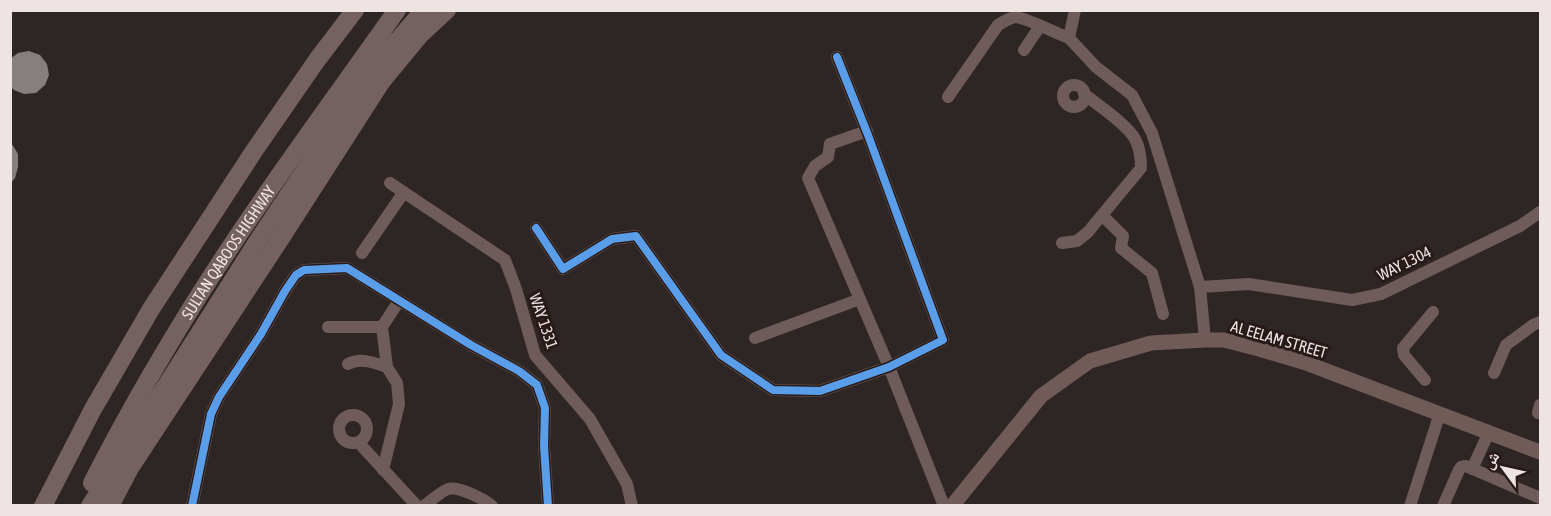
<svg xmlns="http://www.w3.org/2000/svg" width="1551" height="516" font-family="'Asap Condensed','Noto Naskh Arabic',sans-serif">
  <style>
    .building { fill: #877f7e }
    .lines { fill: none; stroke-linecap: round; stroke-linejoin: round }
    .minor { stroke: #6f5b59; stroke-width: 12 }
    .major { stroke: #715b58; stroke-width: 15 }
    .highway { stroke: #756260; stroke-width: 18 }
    .cycleway-casing { stroke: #271a18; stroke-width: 11 }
    .cycleway { stroke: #5a9eea; stroke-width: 8 }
    .labels { text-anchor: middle; stroke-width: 6; stroke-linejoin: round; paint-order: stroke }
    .street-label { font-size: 16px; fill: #eee4e3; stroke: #271a18 }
  </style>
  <rect width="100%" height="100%" fill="#2e2624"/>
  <!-- building -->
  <path class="building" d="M 29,51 L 40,55 L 47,64 L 49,75 L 45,85 L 36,93 L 24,94 L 14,90 L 10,86 L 10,59 L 18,53 Z
    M 10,141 L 18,154 L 18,167 L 15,178 L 10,184 Z"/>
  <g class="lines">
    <!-- minor -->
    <path class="minor" d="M 1075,10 L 1069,38 L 1096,67 L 1132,95 L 1152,133 L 1200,287 L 1205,340
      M 1024,50 L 1040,26
      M1063 96a11 11 0 1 1 22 0a11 11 0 1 1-22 0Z
      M 948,97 L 998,25 C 1003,22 1009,18 1015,17 C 1025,17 1057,34 1069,38
      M 867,131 L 830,144 L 828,157 L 815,166 L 808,178 L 889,367 L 944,506
      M 390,183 L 505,260 L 516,289 L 535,355 L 590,419 L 627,484 L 632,506
      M 1102,215 L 1123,236 L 1121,248 L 1152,273 L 1163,314
      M 536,228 L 563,269 L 612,239 L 636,236 L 721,355 L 773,390 L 820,391 L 889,367 L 943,340 L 868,135 L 837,57
      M 1062,243 L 1077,241 L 1088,232 L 1141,168 C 1141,158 1140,148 1135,139 C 1128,125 1098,105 1084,94
      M 362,253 L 404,192
      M 1200,287 L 1249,284 L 1352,300 L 1381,294 L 1520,226 L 1540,212
      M 328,327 L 382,327
      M 755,338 L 860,299
      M 348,364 C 361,357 375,363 387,367
      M 1494,373 L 1506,345 L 1533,325 L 1540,322
      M 1425,380 L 1404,355 L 1403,348 L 1433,312
      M 1538,413 L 1540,405
      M339 429a14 14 0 1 1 28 0a14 14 0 1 1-28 0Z
      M 358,442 L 417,506
      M 1472,469 L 1489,432
      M 383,470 L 399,404 L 397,383 L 387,367 L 382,327 L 399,301
      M 192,506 L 211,414 L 219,397 L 261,334 L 285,291 L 296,275 L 304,270 L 347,268 L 471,345 L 519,371 L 537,385 L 545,408 L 544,446 L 548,506
      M 424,506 C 431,501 440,492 448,489 C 459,486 484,499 492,506
      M 1410,506 L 1440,413
      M 1443,506 L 1459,470 L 1461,467 L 1466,466 L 1540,498"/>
    <!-- major -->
    <path class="major" d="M 952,506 L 1041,396 L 1090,361 L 1151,343 L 1205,340 L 1224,340 L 1259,349 L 1306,363 L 1540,452"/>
    <!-- highway -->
    <g class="highway">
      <path id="s1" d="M 92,483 C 123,422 157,363 193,305 C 256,204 328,108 397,10"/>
      <path d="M 43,506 L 93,409 L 151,309 L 254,151 L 317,60 L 355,10"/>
      <path d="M 90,506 L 257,242 L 330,133 L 380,61 L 417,18 L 426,10"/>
      <path d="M 110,506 L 130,468 L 281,238 L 382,81 L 420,35 L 447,10"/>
    </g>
    <!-- cycleway casing -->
    <g class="cycleway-casing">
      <path id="cycleway" d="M 536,228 L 563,269 L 612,239 L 636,236 L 721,355 L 773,390 L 820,391 L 889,367 L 943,340 L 868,135 L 837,57
        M 192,506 L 211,414 L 219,397 L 261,334 L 285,291 L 296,275 L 304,270 L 347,268 L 471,345 L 519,371 L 537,385 L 545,408 L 544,446 L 548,506"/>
    </g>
    <!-- cycleway -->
    <use href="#cycleway" class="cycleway"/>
  </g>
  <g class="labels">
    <!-- street labels -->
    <g class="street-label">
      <text dy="6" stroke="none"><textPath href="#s1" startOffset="268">SULTAN QABOOS HIGHWAY</textPath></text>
      <text transform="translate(1404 263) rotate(-26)" y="6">WAY 1304</text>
      <text transform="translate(544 321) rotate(71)" y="6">WAY 1331</text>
      <text transform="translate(1279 339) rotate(16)" y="6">AL EELAM STREET</text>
    </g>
  </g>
  <!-- border -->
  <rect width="1551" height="516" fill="none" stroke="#eee4e3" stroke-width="24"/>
  <!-- north arrow -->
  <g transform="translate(1503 468) rotate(303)" stroke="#271a18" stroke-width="4.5" paint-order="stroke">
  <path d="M0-4.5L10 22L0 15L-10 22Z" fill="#eee4e3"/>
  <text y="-9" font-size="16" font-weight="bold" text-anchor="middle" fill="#eee4e3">ش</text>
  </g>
</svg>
